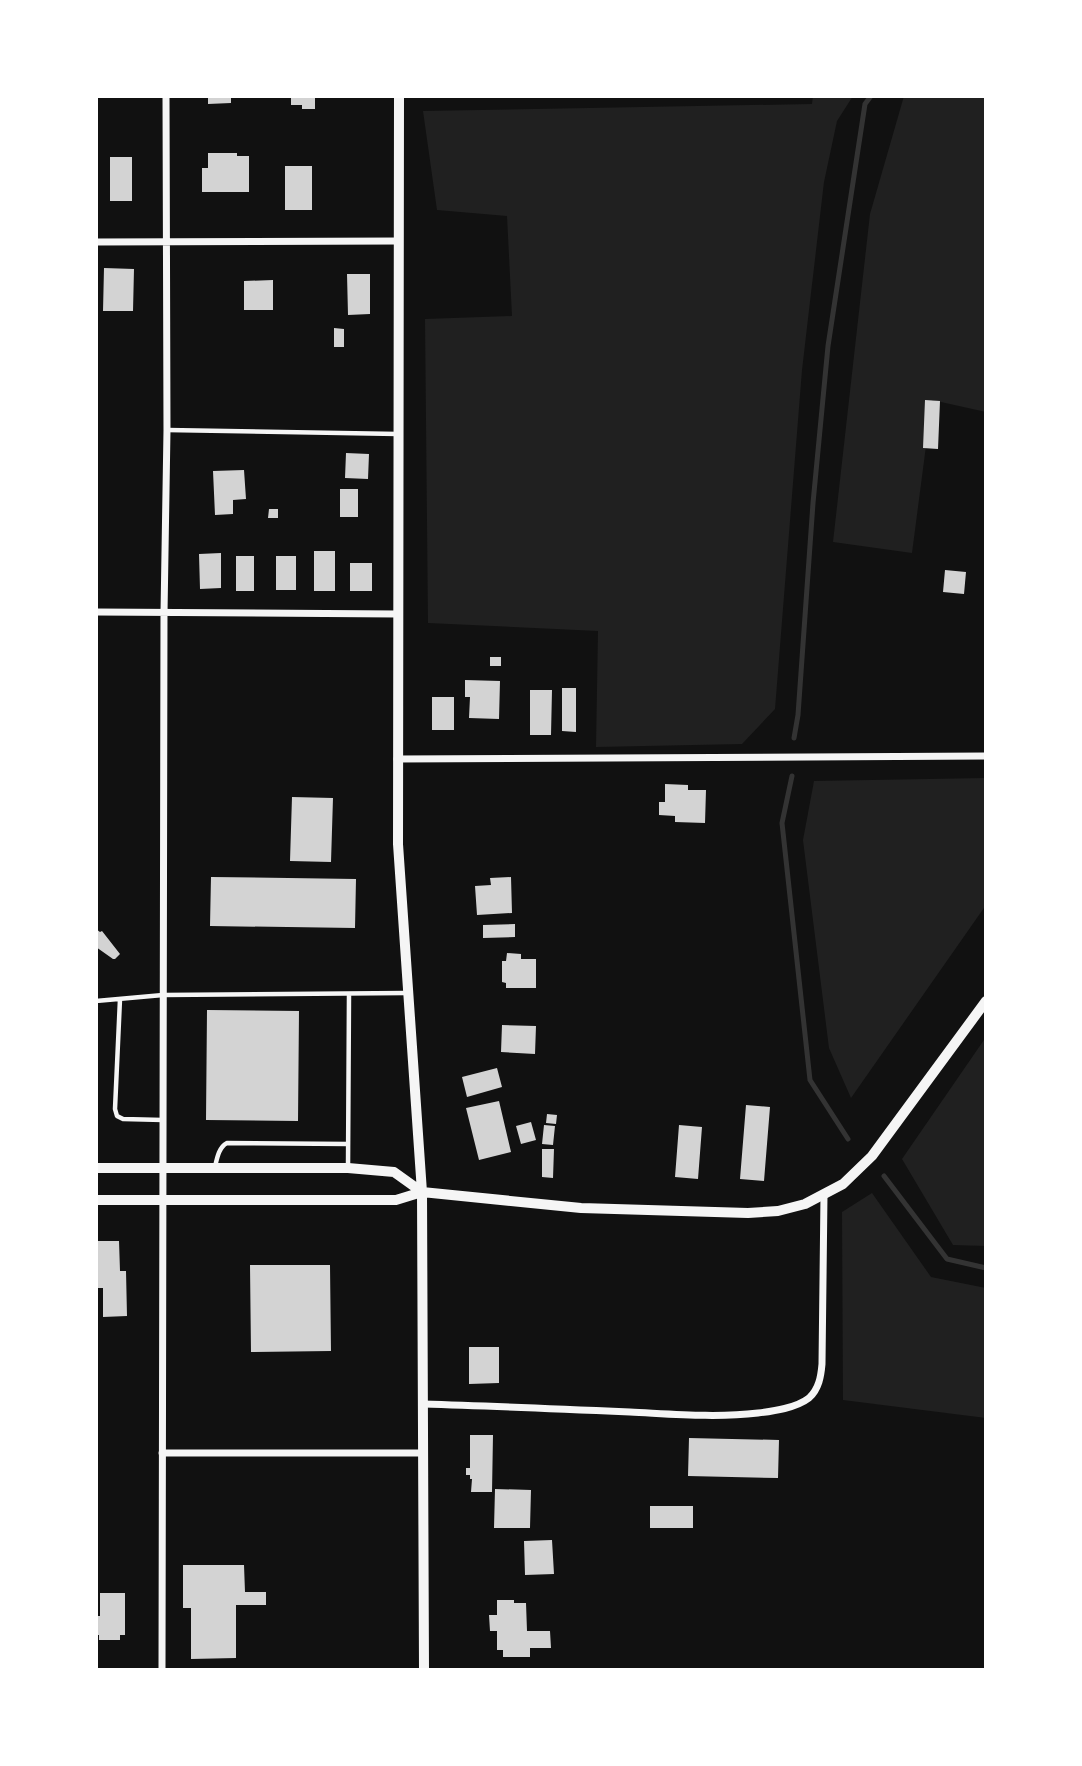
<svg xmlns="http://www.w3.org/2000/svg" width="1082" height="1766" font-family="'Noto Serif',serif">
  <style>
    .green { fill: #202020 }
    .lines { fill: none; stroke-linecap: round; stroke-linejoin: round }
    .stream { stroke: #333; stroke-width: 5 }
    .building { fill: #d3d3d3 }
    .service { stroke: #f5f5f5; stroke-width: 4.5 }
    .minor { stroke: #f5f5f5; stroke-width: 7 }
    .tertiary { stroke: #f5f5f5; stroke-width: 10 }
  </style>
  <rect width="100%" height="100%" fill="#111"/>
  <!-- green -->
  <path class="green" d="M 813,96 L 853,96 L 837,121 L 824,182 L 802,370 L 775,709 L 742,744 L 596,747 L 598,631 L 428,623 L 425,319 L 512,316 L 507,216 L 437,210 L 423,111 L 812,104 Z
    M 904,96 L 986,96 L 986,412 L 932,400 L 912,553 L 833,542 L 870,214 Z
    M 986,778 L 986,905 L 851,1098 L 829,1048 L 803,840 L 814,781 Z
    M 986,1037 L 986,1246 L 953,1245 L 902,1159 Z
    M 872,1193 L 931,1277 L 986,1288 L 986,1418 L 843,1400 L 842,1212 Z"/>
  <g class="lines">
    <!-- stream -->
    <path class="stream" d="M 794,738 L 798,715 L 813,503 L 828,346 L 865,104 L 871,96
      M 792,776 L 782,823 L 810,1080 L 848,1139
      M 884,1176 L 947,1259 L 986,1268"/>
  </g>
  <!-- building -->
  <path class="building" d="M 208,96 L 231,96 L 231,103 L 208,104 Z
    M 291,96 L 315,96 L 315,109 L 302,109 L 302,105 L 291,105 Z
    M 208,153 L 237,153 L 237,156 L 249,156 L 249,192 L 202,192 L 202,168 L 208,168 Z
    M 110,157 L 132,157 L 132,201 L 110,201 Z
    M 285,166 L 312,166 L 312,210 L 285,210 Z
    M 104,268 L 134,269 L 133,311 L 103,311 Z
    M 347,274 L 370,274 L 370,314 L 348,315 Z
    M 273,280 L 273,310 L 244,310 L 244,281 Z
    M 334,328 L 344,329 L 344,347 L 334,347 Z
    M 925,400 L 940,401 L 938,449 L 923,448 Z
    M 346,453 L 369,454 L 368,479 L 345,478 Z
    M 244,470 L 246,499 L 233,500 L 233,514 L 215,515 L 213,471 Z
    M 340,489 L 358,489 L 358,517 L 340,517 Z
    M 269,509 L 278,509 L 278,518 L 268,518 Z
    M 314,551 L 335,551 L 335,591 L 314,591 Z
    M 221,553 L 221,588 L 200,589 L 199,554 Z
    M 236,556 L 254,556 L 254,591 L 236,591 Z
    M 276,556 L 296,556 L 296,590 L 276,590 Z
    M 350,563 L 372,563 L 372,591 L 350,591 Z
    M 945,570 L 966,572 L 964,594 L 943,592 Z
    M 490,657 L 501,657 L 501,666 L 490,666 Z
    M 465,680 L 500,681 L 499,719 L 469,718 L 470,697 L 465,697 Z
    M 562,688 L 576,688 L 576,732 L 562,731 Z
    M 530,690 L 552,690 L 551,735 L 530,735 Z
    M 432,697 L 454,697 L 454,730 L 432,730 Z
    M 665,784 L 688,785 L 688,790 L 706,790 L 705,823 L 675,822 L 675,816 L 659,815 L 659,802 L 665,802 Z
    M 292,797 L 333,798 L 331,862 L 290,861 Z
    M 211,877 L 356,879 L 355,928 L 210,926 Z
    M 511,877 L 512,913 L 477,915 L 475,886 L 491,885 L 490,878 Z
    M 515,924 L 515,937 L 483,938 L 483,925 Z
    M 96,929 L 100,932 L 102,931 L 120,954 L 115,959 L 113,959 L 96,947 Z
    M 507,953 L 521,954 L 521,959 L 536,959 L 536,988 L 506,988 L 506,983 L 502,982 L 502,961 L 506,961 Z
    M 207,1010 L 299,1011 L 298,1121 L 206,1120 Z
    M 502,1025 L 536,1026 L 535,1054 L 501,1052 Z
    M 497,1068 L 502,1087 L 467,1097 L 462,1077 Z
    M 499,1101 L 511,1152 L 479,1160 L 466,1108 Z
    M 746,1105 L 770,1107 L 764,1181 L 740,1179 Z
    M 547,1114 L 557,1115 L 556,1124 L 546,1123 Z
    M 531,1122 L 536,1140 L 521,1144 L 516,1126 Z
    M 544,1125 L 555,1126 L 553,1145 L 542,1144 Z
    M 679,1125 L 702,1127 L 698,1179 L 675,1177 Z
    M 542,1149 L 554,1149 L 553,1178 L 542,1177 Z
    M 96,1241 L 119,1241 L 120,1271 L 126,1271 L 127,1316 L 103,1317 L 103,1288 L 96,1288 Z
    M 250,1265 L 330,1265 L 331,1351 L 251,1352 Z
    M 469,1347 L 499,1347 L 499,1383 L 469,1384 Z
    M 470,1435 L 493,1435 L 492,1492 L 471,1492 L 472,1479 L 470,1479 L 470,1475 L 466,1475 L 466,1468 L 470,1468 Z
    M 689,1438 L 779,1440 L 778,1478 L 688,1476 Z
    M 495,1489 L 531,1490 L 530,1528 L 494,1528 Z
    M 650,1506 L 693,1506 L 693,1528 L 650,1528 Z
    M 552,1540 L 554,1574 L 525,1575 L 524,1541 Z
    M 183,1565 L 244,1565 L 245,1592 L 266,1592 L 266,1605 L 236,1605 L 236,1658 L 191,1659 L 191,1608 L 183,1608 Z
    M 100,1593 L 125,1593 L 125,1635 L 120,1635 L 120,1640 L 99,1640 L 99,1635 L 96,1635 L 96,1616 L 100,1616 Z
    M 497,1600 L 514,1600 L 514,1603 L 526,1603 L 527,1631 L 550,1631 L 551,1648 L 530,1648 L 530,1657 L 503,1657 L 503,1650 L 497,1650 L 497,1631 L 490,1631 L 489,1615 L 497,1615 Z"/>
  <g class="lines">
    <!-- service -->
    <path class="service" d="M 167,430 L 398,434
      M 120,999 L 115,1109 L 117,1116 L 123,1119 L 163,1120
      M 96,1001 L 163,995 L 406,993
      M 215,1167 C 217,1158 219,1147 227,1143 L 348,1144
      M 348,1168 L 349,994"/>
    <!-- minor -->
    <path class="minor" d="M 96,242 L 399,241
      M 96,612 L 397,614
      M 397,759 L 986,756
      M 423,1404 C 492,1406 561,1409 630,1412 C 672,1414 716,1418 758,1413 C 774,1411 796,1408 809,1398 C 819,1389 821,1376 822,1364 L 824,1195
      M 162,1453 L 423,1453
      M 162,1670 L 164,613 L 167,430 L 166,96"/>
    <!-- tertiary -->
    <path class="tertiary" d="M 399,96 L 398,844 L 422,1192 L 424,1670
      M 96,1168 L 348,1168 L 394,1172 L 422,1192
      M 96,1200 L 396,1200 L 422,1192 L 581,1208 L 748,1213 L 778,1211 L 805,1204 L 843,1184 L 872,1156 L 986,1001"/>
  </g>
  <!-- border -->
  <rect width="1082" height="1766" fill="none" stroke="#ffffff" stroke-width="196"/>
</svg>
